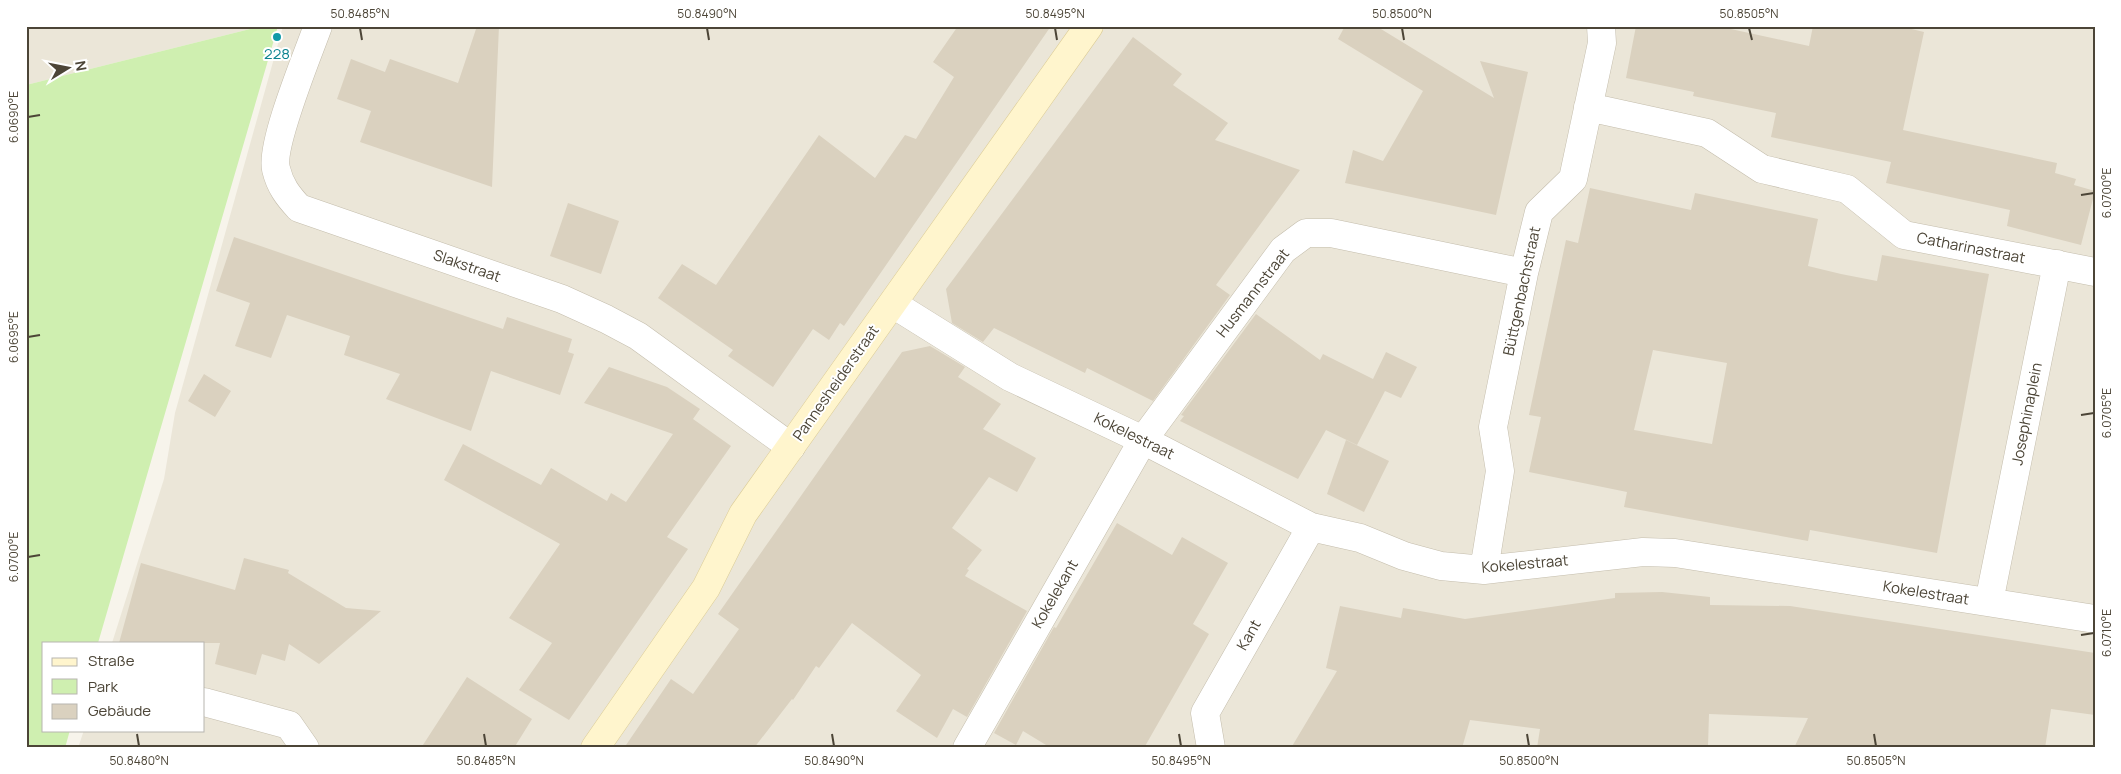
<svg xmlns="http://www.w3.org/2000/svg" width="2121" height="774" font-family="Manrope,sans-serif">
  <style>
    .residential { fill: #ebe6d8 }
    .green { fill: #cfefb0 }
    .building { fill: #dad1bf; fill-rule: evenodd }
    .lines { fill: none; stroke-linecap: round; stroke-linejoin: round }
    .street-casing { stroke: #c4bdac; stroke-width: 29 }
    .secondary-casing { stroke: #dccc96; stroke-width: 29 }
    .street { stroke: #fff; stroke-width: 28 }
    .secondary { stroke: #fff5cd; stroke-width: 28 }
    .ticks { fill: none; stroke: #4c4537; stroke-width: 2 }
    .culture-dot { fill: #0f9aa8; stroke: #fff; stroke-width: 2 }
    .labels { text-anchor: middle; stroke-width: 4; stroke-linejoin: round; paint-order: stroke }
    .culture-label { font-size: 15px; fill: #0d838f; stroke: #fff }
    .street-label { font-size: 15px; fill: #4c4537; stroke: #fff }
    .neatline { fill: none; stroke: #4c4537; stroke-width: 2 }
    .ticks-label { font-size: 12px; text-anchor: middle; fill: #4c4537 }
  </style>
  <rect width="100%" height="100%" fill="#f7f4eb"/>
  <!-- residential -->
  <path class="residential" d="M 26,26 L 262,26 L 26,85 Z
    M 283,26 L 2095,26 L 2095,748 L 78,748 L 84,730 L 204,730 L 204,643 L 112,643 L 164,479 L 175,413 Z"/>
  <!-- green -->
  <path class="green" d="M 262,26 L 278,26 L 98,643 L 44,643 L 44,730 L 70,730 L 65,748 L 26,748 L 26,85 Z"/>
  <!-- building -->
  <path class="building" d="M 477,26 L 499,26 L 492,187 L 360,142 L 371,111 L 337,99 L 351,59 L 385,72 L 390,59 L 458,83 Z
    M 958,26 L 1051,26 L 844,326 L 840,323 L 829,340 L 813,329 L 773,387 L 728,356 L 733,350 L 658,298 L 682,264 L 716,285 L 819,135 L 875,178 L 905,135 L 916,139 L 954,77 L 933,62 Z
    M 1345,26 L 1376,26 L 1494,98 L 1480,61 L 1528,72 L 1496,215 L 1345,183 L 1353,150 L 1383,161 L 1423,91 L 1338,39 Z
    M 1636,26 L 1717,26 L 1809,46 L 1813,26 L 1899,26 L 1924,32 L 1903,130 L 2057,163 L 2055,173 L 2076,179 L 2074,185 L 2095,191 L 2081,245 L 2007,226 L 2010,210 L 1886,183 L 1891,162 L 1771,137 L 1776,113 L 1693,96 L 1694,92 L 1626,78 Z
    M 1133,37 L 1182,74 L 1173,85 L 1228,123 L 1215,140 L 1300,170 L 1216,285 L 1230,295 L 1153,401 L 1087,368 L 1085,373 L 994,328 L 983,342 L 952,323 L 946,289 Z
    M 1590,188 L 1691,210 L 1695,193 L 1818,219 L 1808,266 L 1841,274 L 1877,281 L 1882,255 L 1989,274 L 1937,553 L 1810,530 L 1808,541 L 1624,507 L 1627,492 L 1529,472 L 1541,417 L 1529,415 L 1566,240 L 1578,243 ZM 1653,350 L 1727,363 L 1712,444 L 1634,430 Z
    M 568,203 L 619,221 L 601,274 L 550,256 Z
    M 234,237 L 503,329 L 507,317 L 572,339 L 568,352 L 574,354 L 560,395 L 491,371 L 471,431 L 386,399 L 400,374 L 344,355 L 350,336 L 287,315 L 271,358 L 235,346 L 250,303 L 216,291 Z
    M 1256,314 L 1320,360 L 1323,354 L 1373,379 L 1386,352 L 1417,367 L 1401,398 L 1385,391 L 1357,445 L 1326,430 L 1298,479 L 1180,421 L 1184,416 L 1181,415 Z
    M 930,346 L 965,367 L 958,377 L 1001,404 L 983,429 L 1036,458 L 1017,492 L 989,477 L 952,528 L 982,550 L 967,569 L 969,570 L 965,576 L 1027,611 L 967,717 L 953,709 L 937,738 L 896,711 L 921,675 L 852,623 L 819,668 L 816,666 L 793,700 L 792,699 L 754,748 L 624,748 L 671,679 L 693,694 L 739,629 L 718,614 L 902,352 Z
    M 609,367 L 667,387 L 700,409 L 693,419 L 731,446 L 667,537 L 688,549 L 569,720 L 519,690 L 552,643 L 509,618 L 560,544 L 444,480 L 463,444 L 541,485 L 551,468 L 607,501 L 611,493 L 626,502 L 673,434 L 584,403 Z
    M 204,374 L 231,391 L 215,417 L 188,401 Z
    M 1346,440 L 1389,461 L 1364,512 L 1327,494 Z
    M 1117,523 L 1172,555 L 1182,537 L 1228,563 L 1193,624 L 1209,634 L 1144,748 L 1051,748 L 1023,731 L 1016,745 L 994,733 L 1054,627 L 1056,628 Z
    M 244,558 L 289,570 L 288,573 L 346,608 L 381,611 L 319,664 L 289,644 L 285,661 L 262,654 L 256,675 L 215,664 L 220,643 L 119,643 L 141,563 L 235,590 Z
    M 1662,592 L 1710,597 L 1710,605 L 1790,606 L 2095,653 L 2095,715 L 2051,709 L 2045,748 L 1794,748 L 1808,718 L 1709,714 L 1708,746 L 1670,745 L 1670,748 L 1537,748 L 1540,729 L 1470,720 L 1462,748 L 1291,748 L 1337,671 L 1326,668 L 1340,606 L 1401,618 L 1403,608 L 1465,619 L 1615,598 L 1615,593 Z
    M 467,677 L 532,719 L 514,748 L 421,748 Z"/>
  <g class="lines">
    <!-- street casing -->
    <g class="street-casing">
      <path id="street" d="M 318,26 C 308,54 270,145 276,169 C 280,186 288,196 299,208 L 562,299 L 606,319 L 638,336 L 791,447
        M 1588,107 L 1707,133 L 1762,169 L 1847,189 L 1904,235 L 2095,272
        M 893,304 L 1010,377 L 1143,440 L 1311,527 L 1360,538 L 1404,556 L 1441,566 L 1484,570 L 1643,552 L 1675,553 L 2095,619
        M 1484,570 L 1500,471 L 1493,427 L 1524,273 L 1539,212 L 1573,179 L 1602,43 L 1601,26
        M 1989,602 L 2057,264
        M 204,702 L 289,725 L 305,748
        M 967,748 L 1143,440 L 1283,250 L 1306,233 L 1331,233 L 1524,273
        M 1211,748 L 1205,713 L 1311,527"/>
    </g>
    <!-- secondary casing -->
    <g class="secondary-casing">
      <path id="secondary" d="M 595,748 L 706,588 L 743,514 L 1089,26"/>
    </g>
    <!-- street -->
    <use href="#street" class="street"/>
    <!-- secondary -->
    <use href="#secondary" class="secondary"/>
  </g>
  <!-- ticks -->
  <path class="ticks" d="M 360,28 L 362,40M 707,28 L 709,40M 1055,28 L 1057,40M 1402,28 L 1404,40M 1749,28 L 1752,40M 28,117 L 40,115M 2081,195 L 2094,193M 28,337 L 40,335M 2081,415 L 2094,413M 28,557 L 40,555M 2081,635 L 2094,633M 137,734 L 139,746M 484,734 L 486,746M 832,734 L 834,746M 1179,734 L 1181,746M 1527,734 L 1529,746M 1874,734 L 1876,746"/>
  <!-- markers -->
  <circle class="culture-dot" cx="277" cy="37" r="5"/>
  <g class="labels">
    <!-- culture labels -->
    <g class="culture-label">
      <text x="277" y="59">228</text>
    </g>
    <!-- street labels -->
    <g class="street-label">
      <text transform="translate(1971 248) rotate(11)" y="5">Catharinastraat</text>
      <text transform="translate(467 266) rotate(19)" y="5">Slakstraat</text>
      <text transform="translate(1522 291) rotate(-78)" y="5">Büttgenbachstraat</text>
      <text transform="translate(1253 293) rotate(-52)" y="5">Husmannstraat</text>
      <text transform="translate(836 383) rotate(-55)" y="5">Pannesheiderstraat</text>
      <text transform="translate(2027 414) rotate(-79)" y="5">Josephinaplein</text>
      <text transform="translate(1134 436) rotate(26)" y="5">Kokelestraat</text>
      <text transform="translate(1525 564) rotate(-5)" y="5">Kokelestraat</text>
      <text transform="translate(1926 593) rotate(9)" y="5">Kokelestraat</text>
      <text transform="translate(1055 594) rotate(-60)" y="5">Kokelekant</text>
      <text transform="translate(1249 635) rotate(-60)" y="5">Kant</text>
    </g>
  </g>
  <!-- border -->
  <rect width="2121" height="774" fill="none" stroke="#ffffff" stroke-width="55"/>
  <!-- legend -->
  <rect x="42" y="642" width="162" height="90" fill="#ffffff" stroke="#b7b5af"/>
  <rect x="52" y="658" width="25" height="8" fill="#fff5cd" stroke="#b7b5af"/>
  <text x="88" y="666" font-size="15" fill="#4c4537">Straße</text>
  <rect x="52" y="679" width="25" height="15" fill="#cfefb0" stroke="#b7b5af"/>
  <text x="88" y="692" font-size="15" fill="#4c4537">Park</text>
  <rect x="52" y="704" width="25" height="15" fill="#dad1bf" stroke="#b7b5af"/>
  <text x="88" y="716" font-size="15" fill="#4c4537">Gebäude</text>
  <!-- north arrow -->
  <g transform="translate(68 68) rotate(80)" stroke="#ffffff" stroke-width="4" paint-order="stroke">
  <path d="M0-4L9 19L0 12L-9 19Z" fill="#4c4537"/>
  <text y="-8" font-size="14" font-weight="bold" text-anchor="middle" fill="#4c4537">N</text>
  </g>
  <rect x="28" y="28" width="2066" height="718" class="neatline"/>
  <g class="ticks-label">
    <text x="360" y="18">50.8485°N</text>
    <text x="707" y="18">50.8490°N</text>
    <text x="1055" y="18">50.8495°N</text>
    <text x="1402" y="18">50.8500°N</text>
    <text x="1749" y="18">50.8505°N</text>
    <text transform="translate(14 117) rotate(-90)" y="4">6.0690°E</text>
    <text transform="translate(2107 193) rotate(-90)" y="4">6.0700°E</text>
    <text transform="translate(14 337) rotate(-90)" y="4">6.0695°E</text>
    <text transform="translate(2107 413) rotate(-90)" y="4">6.0705°E</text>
    <text transform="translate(14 557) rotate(-90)" y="4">6.0700°E</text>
    <text transform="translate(2107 633) rotate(-90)" y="4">6.0710°E</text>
    <text x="139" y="765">50.8480°N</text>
    <text x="486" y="765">50.8485°N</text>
    <text x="834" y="765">50.8490°N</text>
    <text x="1181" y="765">50.8495°N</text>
    <text x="1529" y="765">50.8500°N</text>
    <text x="1876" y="765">50.8505°N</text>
  </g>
</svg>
